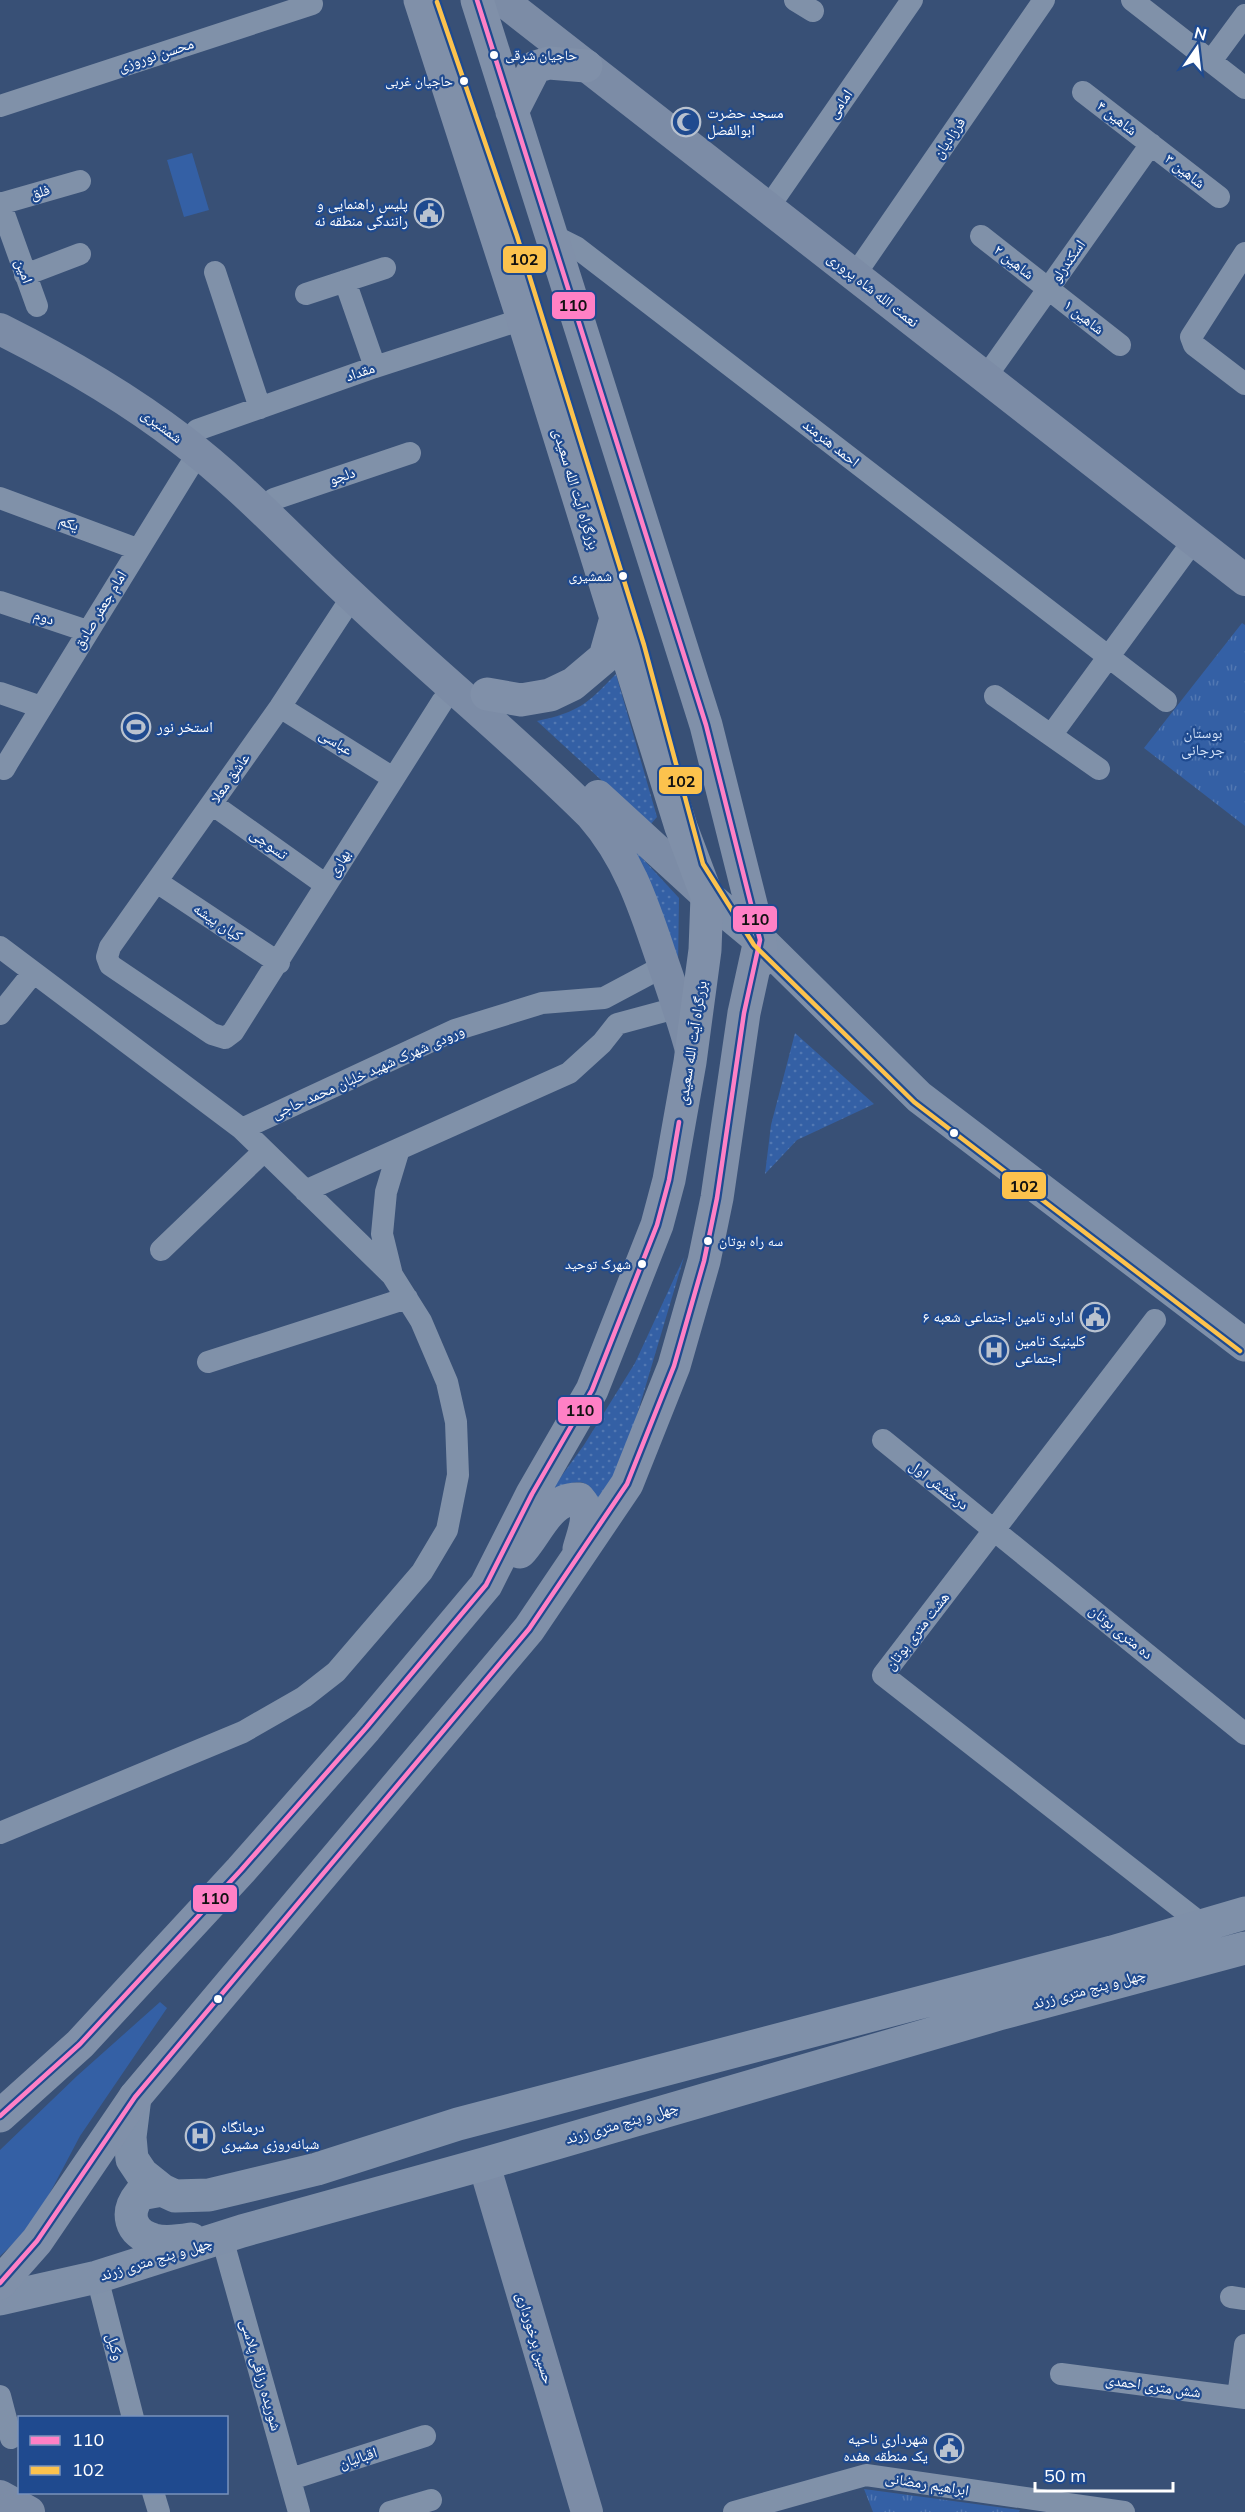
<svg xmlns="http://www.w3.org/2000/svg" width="1245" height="2512" font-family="Mulish,'Noto Naskh Arabic',sans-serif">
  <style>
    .grass { fill: url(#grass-dots) }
    .park { fill: url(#park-tufts) }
    .garden { fill: #3460a5 }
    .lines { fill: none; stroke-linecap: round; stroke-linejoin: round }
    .street { stroke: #8091a9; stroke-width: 22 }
    .secondary { stroke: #7c8ca6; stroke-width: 32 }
    .primary { stroke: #7f90a9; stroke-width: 33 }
    .highway { stroke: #8090a9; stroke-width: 33 }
    .bus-1-casing { stroke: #1f4a8f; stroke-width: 9 }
    .bus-2-casing { stroke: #1f4a8f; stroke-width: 9 }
    .bus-1 { stroke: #ff80c5; stroke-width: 4.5 }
    .bus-2 { stroke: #fcc24d; stroke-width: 4.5 }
    .bus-dot { fill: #fff; stroke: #1f4a8f; stroke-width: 2 }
    .labels { text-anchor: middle; stroke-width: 4.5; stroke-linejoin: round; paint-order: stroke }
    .bus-label { font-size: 14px; fill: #fff; stroke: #1f4a8f; text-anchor: end }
    .street-label { font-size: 15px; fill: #fff; stroke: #1f4a8f }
    .poi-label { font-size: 15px; fill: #fff; stroke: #1f4a8f; text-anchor: start }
    .park-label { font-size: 15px; fill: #d4e3f9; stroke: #1f4a8f }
    .line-badge { stroke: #1f4a8f; stroke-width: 2 }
    .pale-badge-label { font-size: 16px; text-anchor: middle; font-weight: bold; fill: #111 }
  </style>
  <defs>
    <pattern id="grass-dots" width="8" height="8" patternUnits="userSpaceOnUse" patternTransform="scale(1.5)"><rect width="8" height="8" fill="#3460a5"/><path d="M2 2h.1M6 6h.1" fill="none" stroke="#5278b2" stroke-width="1.8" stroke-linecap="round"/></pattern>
    <pattern id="park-tufts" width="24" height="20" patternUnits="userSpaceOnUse" patternTransform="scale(1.5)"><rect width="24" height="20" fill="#3460a5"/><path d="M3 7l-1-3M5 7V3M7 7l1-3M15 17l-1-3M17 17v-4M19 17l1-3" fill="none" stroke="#5278b2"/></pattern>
  </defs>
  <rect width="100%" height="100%" fill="#385076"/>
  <!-- grass -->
  <path class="grass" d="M 616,674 L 657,817 L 650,825 L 537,721 C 579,712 587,704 616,674 Z
    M 607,820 L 679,898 L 678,967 Z
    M 795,1033 L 874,1104 L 797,1140 L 765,1174 L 771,1125 Z
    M 684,1257 L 626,1452 L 598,1510 C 593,1476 580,1479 552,1489 L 584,1445 L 635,1363 Z"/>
  <!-- park -->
  <path class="park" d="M 1242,623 L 1245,625 L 1245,826 L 1144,748 Z
    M 864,2489 L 1020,2510 L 1019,2512 L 873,2512 Z"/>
  <!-- garden -->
  <path class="garden" d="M 192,153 L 209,210 L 184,217 L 167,160 Z
    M 160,2002 L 167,2008 L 80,2136 L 33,2225 L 0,2256 L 0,2150 L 77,2076 Z"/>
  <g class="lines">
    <!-- street -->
    <path class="street" d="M 795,0 L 813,11
      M 1132,0 L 1245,88
      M 1211,61 L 1245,15
      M 1083,92 L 1219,197
      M 0,106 L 312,4
      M 0,203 L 37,306
      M 0,204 L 80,181
      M 768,208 L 912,0
      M 550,234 L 576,247 L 1166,701
      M 981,236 L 1120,345
      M 1245,253 L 1191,337 L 1194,345 L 1245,384
      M 215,272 L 260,408
      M 25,275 L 80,254
      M 854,276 L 1044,0
      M 345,281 L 375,367
      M 306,294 L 385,268
      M 985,378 L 1151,144
      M 197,430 L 375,367 L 523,319
      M 0,498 L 137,549
      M 274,499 L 410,453
      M 352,597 L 280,707 L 110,947 L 107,957 L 110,965 L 212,1034 L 225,1038 L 233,1032 L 442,702 L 454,688
      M 0,602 L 87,631
      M 0,693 L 41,707
      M 995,696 L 1099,769
      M 280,707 L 393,778
      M 1052,734 L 1194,540
      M 0,768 L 4,769 L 8,762 L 198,453
      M 212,804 L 326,885
      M 157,882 L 279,963
      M 0,947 L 242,1129 L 392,1275
      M 0,1014 L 33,973
      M 242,1129 L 455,1030 L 542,1003 L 604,998 L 664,966
      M 305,1191 L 569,1073 L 602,1043 L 617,1024 L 680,1007
      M 161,1250 L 264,1151
      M 1155,1320 L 883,1675 L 1204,1926
      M 208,1362 L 407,1298
      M 883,1440 L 1245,1734
      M 0,1833 L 243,1732 L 304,1697 L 336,1672 L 422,1572 L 447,1530 L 458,1475 L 456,1422 L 447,1382 L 421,1321 L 392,1275 L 382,1234 L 386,1192 L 399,1149
      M 222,2238 L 299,2512
      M 97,2277 L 133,2418
      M 1231,2297 L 1245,2299
      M 1061,2374 L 1245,2398
      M 0,2396 L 11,2438
      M 1238,2397 L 1245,2345
      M 291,2479 L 425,2436
      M 153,2492 L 159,2512
      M 390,2512 L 431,2500
      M 734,2512 L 866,2475 L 1124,2512"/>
    <!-- secondary -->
    <path class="secondary" d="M 502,0 L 1245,580
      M 0,329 C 64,361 125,396 182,440 C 244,487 296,545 353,597 C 431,671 515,739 591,815 C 627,856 643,903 660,954 C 671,986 682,1017 691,1050
      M 598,796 L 707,896
      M 484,2164 L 587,2512
      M 0,2496 L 29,2512"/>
    <!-- primary -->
    <path class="primary" d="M 707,896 L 760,940 L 919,1097 L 1245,1345
      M 135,2097 L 130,2137 L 132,2159 L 142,2174 L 162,2190 L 175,2196 L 209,2195 L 317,2169 L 458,2124 L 1112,1952 L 1245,1913
      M 162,2190 L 140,2194 C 125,2212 129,2233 154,2240 C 166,2243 179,2241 191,2239
      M 0,2299 L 97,2277 L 242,2231 L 484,2164 L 999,2014 L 1245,1948"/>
    <!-- highway -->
    <path class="highway" d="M 477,0 L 706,725 L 760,940 L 762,960
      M 512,112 L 535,67 L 549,63 L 586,66
      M 487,694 L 521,700 L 550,695 L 573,684 L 605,657 L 616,618
      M 520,1552 C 538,1533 549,1497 579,1499 C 593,1514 584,1530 579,1549
      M 0,2116 L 80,2044 L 241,1870 L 366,1728 L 486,1585 L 532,1494 L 592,1390 L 657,1225 L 669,1180 L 690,1062 L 705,950 L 707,896 L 681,827 L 523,319 L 420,0
      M 0,2283 L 37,2241 L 135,2097 L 529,1629 L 627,1484 L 674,1366 L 704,1261 L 717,1198 L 744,1013 L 760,940"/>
    <!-- bus-1 casing -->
    <g class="bus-1-casing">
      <path id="bus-1" d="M 0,2116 L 80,2044 L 241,1870 L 366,1728 L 486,1585 L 532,1494 L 592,1390 L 657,1225 L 669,1180 L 679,1122
        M 0,2283 L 37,2241 L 135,2097 L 529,1629 L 627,1484 L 674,1366 L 704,1261 L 717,1198 L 744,1013 L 760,940 L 706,725 L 477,0"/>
    </g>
    <!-- bus-2 casing -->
    <g class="bus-2-casing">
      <path id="bus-2" d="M 437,2 L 517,236 L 644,645 L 703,864 L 754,945 L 914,1102 L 1240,1351"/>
    </g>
    <!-- bus-1 -->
    <use href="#bus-1" class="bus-1"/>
    <!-- bus-2 -->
    <use href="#bus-2" class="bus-2"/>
  </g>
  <!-- icons -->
  <defs>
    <g id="mosque-ring" transform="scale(1.5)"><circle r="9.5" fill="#1f4a8f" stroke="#b9c2cf" stroke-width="1.5"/><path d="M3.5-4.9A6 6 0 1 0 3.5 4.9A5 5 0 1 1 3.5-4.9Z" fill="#b9c2cf"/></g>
    <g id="civic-ring" transform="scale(1.5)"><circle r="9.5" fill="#1f4a8f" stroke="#b9c2cf" stroke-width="1.5"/><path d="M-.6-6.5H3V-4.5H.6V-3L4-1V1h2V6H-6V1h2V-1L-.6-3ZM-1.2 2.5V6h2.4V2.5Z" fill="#b9c2cf"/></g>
    <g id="stadium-ring" transform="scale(1.5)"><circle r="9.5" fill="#1f4a8f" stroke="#b9c2cf" stroke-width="1.5"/><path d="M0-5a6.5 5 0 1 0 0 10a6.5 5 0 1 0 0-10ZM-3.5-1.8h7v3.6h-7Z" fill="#b9c2cf"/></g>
    <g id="hospital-ring" transform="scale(1.5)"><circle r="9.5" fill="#1f4a8f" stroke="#b9c2cf" stroke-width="1.5"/><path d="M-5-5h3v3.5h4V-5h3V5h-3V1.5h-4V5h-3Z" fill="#b9c2cf"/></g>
  </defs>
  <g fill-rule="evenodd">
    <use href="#mosque-ring" x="686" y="122"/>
    <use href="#civic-ring" x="429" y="213"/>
    <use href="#stadium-ring" x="136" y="727"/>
    <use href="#civic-ring" x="1095" y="1317"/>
    <use href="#hospital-ring" x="994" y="1350"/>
    <use href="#hospital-ring" x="200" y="2136"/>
    <use href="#civic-ring" x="949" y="2448"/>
  </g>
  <!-- markers -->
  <g class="bus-dot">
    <circle cx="494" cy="55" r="5"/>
    <circle cx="464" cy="81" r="5"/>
    <circle cx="623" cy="576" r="5"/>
    <circle cx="954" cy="1133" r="5"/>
    <circle cx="708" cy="1241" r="5"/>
    <circle cx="642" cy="1264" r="5"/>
    <circle cx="218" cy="1999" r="5"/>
  </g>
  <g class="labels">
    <!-- bus labels -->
    <g class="bus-label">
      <text x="505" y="60" text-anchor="start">حاجیان شرقی</text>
      <text x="453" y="86">حاجیان غربی</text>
      <text x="612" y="581">شمشیری</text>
      <text x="719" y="1246" text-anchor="start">سه راه بوتان</text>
      <text x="631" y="1269">شهرک توحید</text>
    </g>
    <!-- street labels -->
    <g class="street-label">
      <text transform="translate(156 55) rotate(-18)" y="5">محسن نوروزی</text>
      <text transform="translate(840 104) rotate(-55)" y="5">امامی</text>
      <text transform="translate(1117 118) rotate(38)" y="5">شاهین ۴</text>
      <text transform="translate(949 138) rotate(-56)" y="5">فرزادیان</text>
      <text transform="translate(1185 171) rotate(38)" y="5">شاهین ۳</text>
      <text transform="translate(40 192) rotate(-16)" y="5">فلق</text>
      <text transform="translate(1068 261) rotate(-55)" y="5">اسکندرلو</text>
      <text transform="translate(1014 262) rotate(38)" y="5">شاهین ۲</text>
      <text transform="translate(24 271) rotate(70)" y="5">امین</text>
      <text transform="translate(873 290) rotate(38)" y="5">نعمت الله شاه پروری</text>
      <text transform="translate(1084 317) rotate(38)" y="5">شاهین ۱</text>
      <text transform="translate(360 372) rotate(-19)" y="5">مقداد</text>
      <text transform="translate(162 426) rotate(37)" y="5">شمشیری</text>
      <text transform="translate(831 443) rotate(38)" y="5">احمد هنرمند</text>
      <text transform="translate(342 476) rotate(-19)" y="5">دلجو</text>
      <text transform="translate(576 489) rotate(73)" y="5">بزرگراه آیت الله سعیدی</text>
      <text transform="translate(69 523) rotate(20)" y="5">یکم</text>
      <text transform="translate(100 610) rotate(-59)" y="5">امام جعفر صادق</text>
      <text transform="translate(44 617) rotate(19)" y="5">دوم</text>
      <text transform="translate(336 742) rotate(32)" y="5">عباسی</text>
      <text transform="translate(230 778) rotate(-55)" y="5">عاشق معلا</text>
      <text transform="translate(269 844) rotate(36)" y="5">تسوچی</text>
      <text transform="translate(339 863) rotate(-58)" y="5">بهاری</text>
      <text transform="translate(218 922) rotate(34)" y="5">کیان پیشه</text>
      <text transform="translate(692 1043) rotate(-81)" y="5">بزرگراه آیت الله سعیدی</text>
      <text transform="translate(368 1072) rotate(-24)" y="5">ورودی شهرک شهید خلبان محمد حاجی</text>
      <text transform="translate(939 1485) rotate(38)" y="5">درخشش اول</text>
      <text transform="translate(917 1631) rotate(-52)" y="5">هشت متری بوتان</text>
      <text transform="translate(1121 1632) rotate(39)" y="5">ده متری بوتان</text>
      <text transform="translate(1089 1989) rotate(-15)" y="5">چهل و پنج متری زرند</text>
      <text transform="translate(622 2123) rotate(-16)" y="5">چهل و پنج متری زرند</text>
      <text transform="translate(156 2259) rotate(-17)" y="5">چهل و پنج متری زرند</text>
      <text transform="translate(535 2338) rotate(73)" y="5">حسین برخورداری</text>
      <text transform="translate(115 2347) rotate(75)" y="5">وکیل</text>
      <text transform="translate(261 2375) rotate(74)" y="5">شوریده رزاقی پلاسی</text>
      <text transform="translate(1153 2386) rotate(8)" y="5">شش متری احمدی</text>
      <text transform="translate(358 2458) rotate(-18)" y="5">اقبالیان</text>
      <text transform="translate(927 2484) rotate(9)" y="5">ابراهیم رمضانی</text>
    </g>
    <!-- poi labels -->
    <g class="poi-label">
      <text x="707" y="118">مسجد حضرت<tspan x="707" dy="17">ابوالفضل</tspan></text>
      <text x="408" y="209" text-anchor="end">پلیس راهنمایی و<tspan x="408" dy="17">رانندگی منطقه نه</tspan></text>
      <text x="157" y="732">استخر نور</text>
      <text x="1074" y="1322" text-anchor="end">اداره تامین اجتماعی شعبه ۶</text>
      <text x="1015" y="1346">کلینیک تامین<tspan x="1015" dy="17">اجتماعی</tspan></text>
      <text x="221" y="2132">درمانگاه<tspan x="221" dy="17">شبانه‌روزی مشیری</tspan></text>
      <text x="928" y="2444" text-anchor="end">شهرداری ناحیه<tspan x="928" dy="17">یک منطقه هفده</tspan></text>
    </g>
    <!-- park labels -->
    <g class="park-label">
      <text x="1203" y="738">بوستان<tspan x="1203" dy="17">جرجانی</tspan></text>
    </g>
  </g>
  <g class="line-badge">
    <rect x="502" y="245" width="45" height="29" rx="6" fill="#fcc24d"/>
    <rect x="551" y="291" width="45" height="29" rx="6" fill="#ff80c5"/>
    <rect x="658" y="766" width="45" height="29" rx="6" fill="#fcc24d"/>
    <rect x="732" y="905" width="46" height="28" rx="6" fill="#ff80c5"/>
    <rect x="1001" y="1171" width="46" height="29" rx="6" fill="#fcc24d"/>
    <rect x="557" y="1396" width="46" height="29" rx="6" fill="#ff80c5"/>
    <rect x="192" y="1884" width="46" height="29" rx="6" fill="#ff80c5"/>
  </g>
  <g class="pale-badge-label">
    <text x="524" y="265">102</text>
    <text x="573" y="311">110</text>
    <text x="681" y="787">102</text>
    <text x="755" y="925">110</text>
    <text x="1024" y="1192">102</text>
    <text x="580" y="1416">110</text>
    <text x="215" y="1904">110</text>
  </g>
  <!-- legend -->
  <rect x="18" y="2416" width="210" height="78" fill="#1f4a8f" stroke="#7992bc" stroke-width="1.5"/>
  <rect x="30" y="2436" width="30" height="9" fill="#ff80c5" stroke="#7992bc" stroke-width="1.5"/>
  <text x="72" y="2446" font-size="18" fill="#ffffff">110</text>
  <rect x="30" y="2466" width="30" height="9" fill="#fcc24d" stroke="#7992bc" stroke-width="1.5"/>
  <text x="72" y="2476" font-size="18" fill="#ffffff">102</text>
  <!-- north arrow -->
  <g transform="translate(1197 48) rotate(14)" stroke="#1f4a8f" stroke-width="4.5" paint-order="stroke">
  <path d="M0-4.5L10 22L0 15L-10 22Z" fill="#ffffff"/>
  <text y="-9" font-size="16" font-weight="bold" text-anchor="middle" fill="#ffffff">N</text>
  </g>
  <!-- scale -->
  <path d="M1035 2482v9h138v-9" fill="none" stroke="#ffffff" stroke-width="3"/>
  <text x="1044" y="2482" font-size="18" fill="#ffffff" stroke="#1f4a8f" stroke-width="4.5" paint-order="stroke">50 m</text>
</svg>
